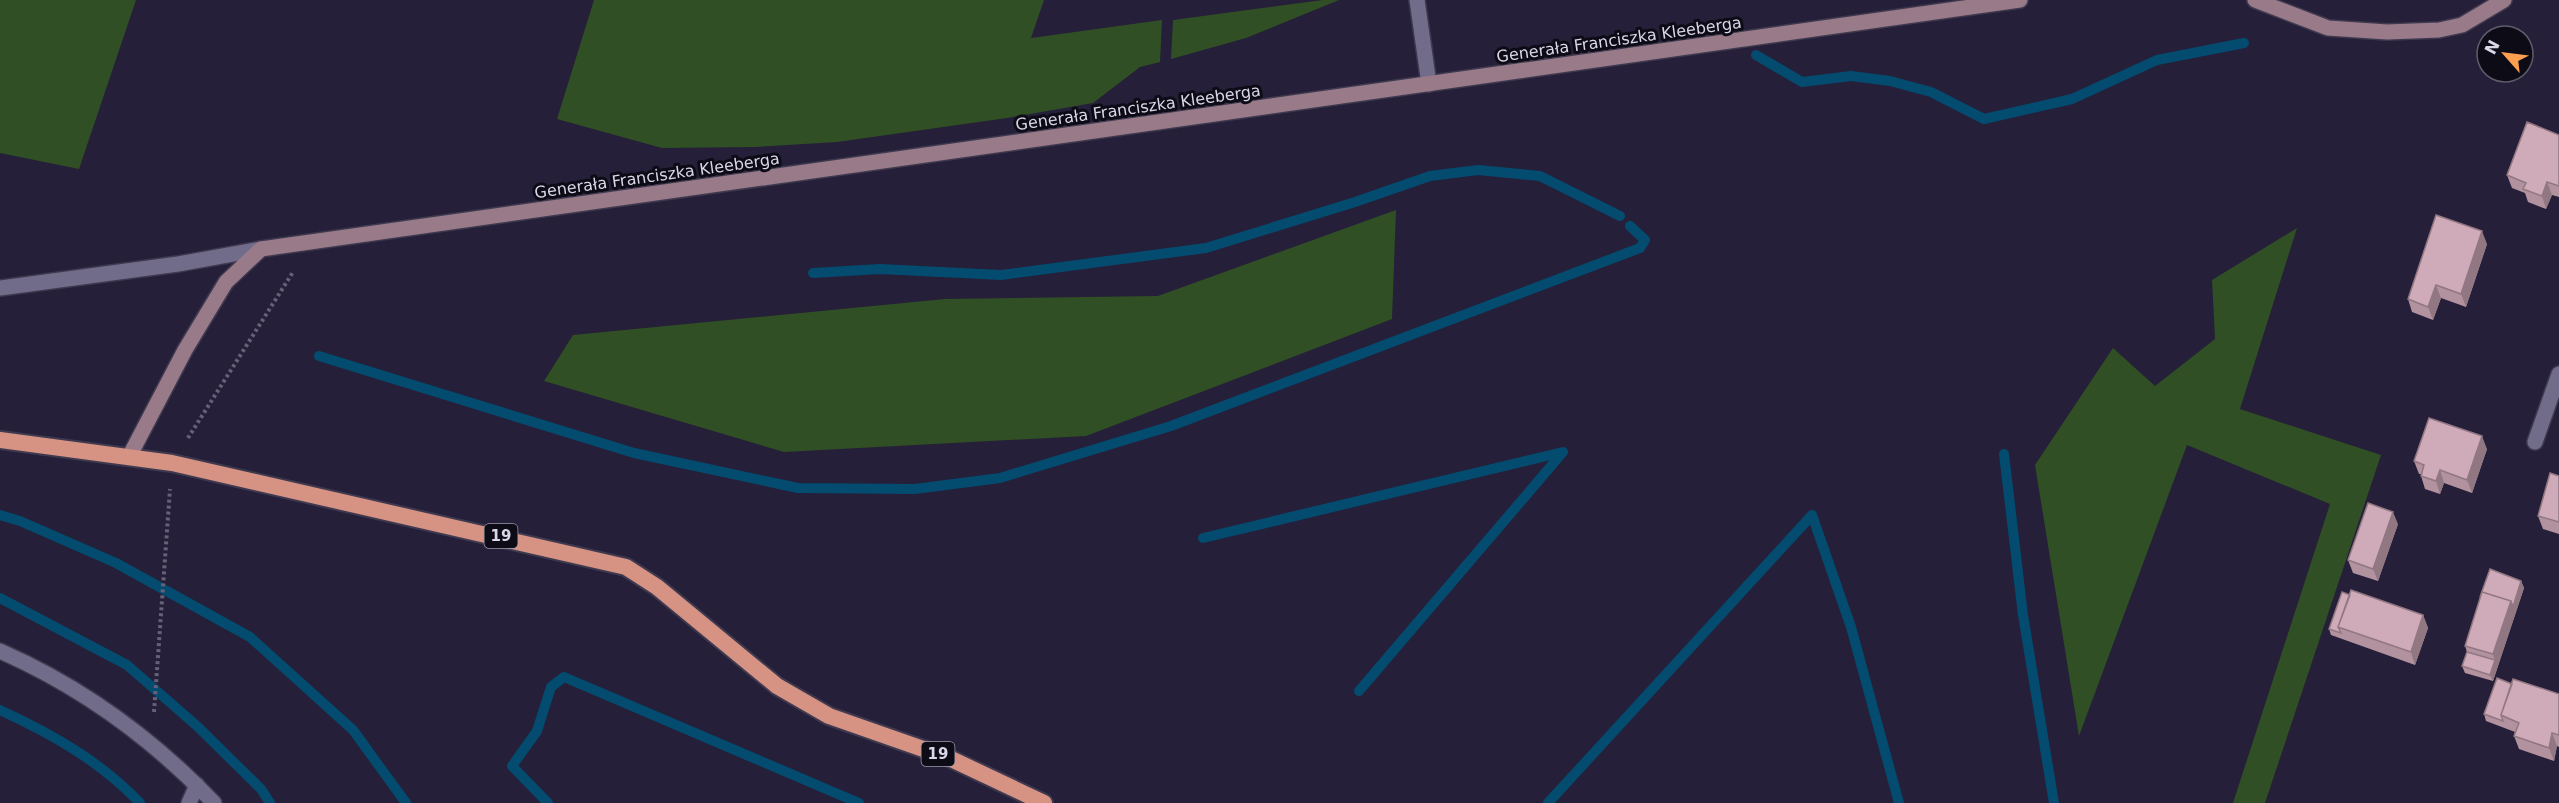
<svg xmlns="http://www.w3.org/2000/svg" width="2559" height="803" font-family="'DejaVu Sans',sans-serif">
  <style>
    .green { fill: #314f24 }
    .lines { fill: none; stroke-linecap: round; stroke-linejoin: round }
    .stream { stroke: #034c70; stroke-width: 10 }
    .service-casing { stroke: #3f394f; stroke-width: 18 }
    .minor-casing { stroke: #3f394f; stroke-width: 18 }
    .secondary-casing { stroke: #3f394f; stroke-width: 18 }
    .trunk-casing { stroke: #3f394f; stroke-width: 20 }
    .path { stroke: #666178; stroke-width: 4; stroke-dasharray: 3 3; stroke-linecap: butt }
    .service { stroke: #726c8b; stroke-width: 15 }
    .minor { stroke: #726c8b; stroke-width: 15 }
    .secondary { stroke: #987a88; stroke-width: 15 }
    .trunk { stroke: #d69283; stroke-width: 16 }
    .wall { fill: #b2929f }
    .shaded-wall { fill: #917782 }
    .building { fill: #cfaab9; stroke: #917782; stroke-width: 1.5 }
    .labels { text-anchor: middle; stroke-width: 6; stroke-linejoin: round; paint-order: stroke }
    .shield { fill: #0d0b16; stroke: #9c99a9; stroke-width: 1.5 }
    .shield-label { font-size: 15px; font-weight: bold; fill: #d9d6e8 }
    .street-label { font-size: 16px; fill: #d9d6e8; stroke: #0d0b16 }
  </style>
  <rect width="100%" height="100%" fill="#251f39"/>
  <!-- green -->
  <path class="green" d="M 0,0 L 136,0 L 79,169 L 0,153 Z
    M 594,0 L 1044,0 L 1031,38 L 1162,20 L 1160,62 L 1140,67 L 1093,103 L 1007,118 L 837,142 L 755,147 L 662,148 L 557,119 Z
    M 1323,0 L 1339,0 L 1246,38 L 1171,59 L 1173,20 Z
    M 1396,210 L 1392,319 L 1086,436 L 784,452 L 544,381 L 573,335 L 945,299 L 1158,296 Z
    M 2297,228 L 2240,409 L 2381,455 L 2265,803 L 2233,803 L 2330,504 L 2187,445 L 2079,736 L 2035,465 L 2113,348 L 2155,386 L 2215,339 L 2212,280 Z"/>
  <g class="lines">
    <!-- stream -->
    <path class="stream" d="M 1756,55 L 1802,82 L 1851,76 L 1890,81 L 1931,92 L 1984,119 L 2072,99 L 2157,60 L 2244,43
      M 813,273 L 880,269 L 1001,275 L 1206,248 L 1355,202 L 1430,176 L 1478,170 L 1540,176 L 1620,216
      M 319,356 L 634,453 L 798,488 L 915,489 L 1000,478 L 1171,426 L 1640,248 L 1645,240 L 1630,226
      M 2004,454 L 2023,615 L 2054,803
      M 0,515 L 20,521 L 116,563 L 250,637 L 353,730 L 406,803
      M 1203,538 L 1563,452 L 1359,691
      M 0,598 L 127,665 L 197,726 L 261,789 L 270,803
      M 0,710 C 52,734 100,761 140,803
      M 548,803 L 512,766 L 537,731 L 551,687 L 564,677 L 859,803
      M 1548,803 L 1812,515 L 1851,627 L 1899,803"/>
    <!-- service casing -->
    <g class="service-casing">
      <path id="service" d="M 2535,442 L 2559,374"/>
    </g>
    <!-- minor casing -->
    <g class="minor-casing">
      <path id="minor" d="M 1417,0 L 1429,84
        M 0,288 L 178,264 L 261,249
        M 0,651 C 82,687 152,738 214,803
        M 189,803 L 197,785"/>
    </g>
    <!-- secondary casing -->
    <g class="secondary-casing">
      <path id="secondary" d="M 2255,0 L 2328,28 L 2387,32 L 2439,30 L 2462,25 L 2504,0
        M 129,457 L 185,350 L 226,282 L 261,249 L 2020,0"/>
    </g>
    <!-- trunk casing -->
    <g class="trunk-casing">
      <path id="trunk" d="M 0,440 L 172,463 L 626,567 L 657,587 L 777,686 L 829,716 L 949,758 L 1044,803"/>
    </g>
    <!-- path -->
    <path class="path" d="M 188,438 L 293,272
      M 154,712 L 170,489"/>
    <!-- service -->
    <use href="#service" class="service"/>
    <!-- minor -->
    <use href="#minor" class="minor"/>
    <!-- secondary -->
    <use href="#secondary" class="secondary"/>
    <!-- trunk -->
    <use href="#trunk" class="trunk"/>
  </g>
  <!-- wall -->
  <path class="wall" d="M 2559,135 L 2559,197 L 2552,195 L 2546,209 L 2528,202 L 2525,193 L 2512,188 L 2507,175 Z
    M 2487,244 L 2466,307 L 2441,298 L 2433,320 L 2412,312 L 2408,299 Z
    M 2487,449 L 2472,493 L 2444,483 L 2440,494 L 2425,489 L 2421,476 L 2421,474 L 2419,474 L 2414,461 Z
    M 2559,476 L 2559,534 L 2543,529 L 2538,516 Z
    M 2398,524 L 2378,581 L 2353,573 L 2348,560 Z
    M 2521,581 L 2524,588 L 2493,681 L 2465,673 L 2462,666 L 2467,652 L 2465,646 Z
    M 2350,595 L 2423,615 L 2428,628 L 2415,665 L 2331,635 L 2329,629 Z
    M 2512,683 L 2559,694 L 2559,747 L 2557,746 L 2554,761 L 2519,749 L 2514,736 L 2515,732 L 2486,721 L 2484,714 Z"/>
  <!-- shaded-wall -->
  <path class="shaded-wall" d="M 2547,182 L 2552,195 L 2546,209 L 2542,196 Z
    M 2482,231 L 2487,244 L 2466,307 L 2461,294 Z
    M 2436,285 L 2441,298 L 2433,320 L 2428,307 Z
    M 2482,436 L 2487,449 L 2472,493 L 2467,480 Z
    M 2440,470 L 2444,483 L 2440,494 L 2436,481 Z
    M 2393,512 L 2398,524 L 2378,581 L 2373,569 Z
    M 2521,581 L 2524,588 L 2493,681 L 2490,675 L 2495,661 L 2493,654 L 2511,601 Z
    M 2423,615 L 2428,628 L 2415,665 L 2411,652 Z
    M 2552,733 L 2557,746 L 2554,761 L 2549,748 Z"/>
  <!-- building -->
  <path class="building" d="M 2527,122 L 2559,135 L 2559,186 L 2547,182 L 2542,196 L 2523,189 L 2526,183 L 2507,175 Z
    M 2436,215 L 2482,231 L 2461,294 L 2436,285 L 2428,307 L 2408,299 Z
    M 2429,418 L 2482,436 L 2467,480 L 2440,470 L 2436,481 L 2421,476 L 2424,465 L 2414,461 Z
    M 2550,473 L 2559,476 L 2559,522 L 2538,516 Z
    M 2368,503 L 2393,512 L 2373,569 L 2348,560 Z
    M 2490,569 L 2521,581 L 2513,607 L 2511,601 L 2482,592 L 2480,597 Z
    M 2351,590 L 2423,615 L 2411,652 L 2338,627 Z
    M 2342,592 L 2350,595 L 2338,627 L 2341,633 L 2329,629 Z
    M 2482,592 L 2511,601 L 2493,654 L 2465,646 Z
    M 2467,652 L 2495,660 L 2490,675 L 2462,666 Z
    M 2497,678 L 2512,684 L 2501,715 L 2503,721 L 2484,714 Z
    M 2513,679 L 2559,694 L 2559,735 L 2552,733 L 2549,748 L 2514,736 L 2519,723 L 2501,715 Z"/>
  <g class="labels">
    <!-- shield labels -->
    <g class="shield">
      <rect x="484.5" y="524" width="33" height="24" rx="4.5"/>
      <rect x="921.5" y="742" width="33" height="24" rx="4.5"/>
    </g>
    <g class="shield-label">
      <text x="501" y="541">19</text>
      <text x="938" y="759">19</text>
    </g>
    <!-- street labels -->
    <g class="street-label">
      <text transform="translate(1619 39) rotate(-8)" y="6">Generała Franciszka Kleeberga</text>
      <text transform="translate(1138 107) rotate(-8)" y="6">Generała Franciszka Kleeberga</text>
      <text transform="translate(657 175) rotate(-8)" y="6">Generała Franciszka Kleeberga</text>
    </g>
  </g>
  <!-- north arrow -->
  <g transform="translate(2505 54) rotate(298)"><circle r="28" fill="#0d0b16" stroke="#5f5c6a" stroke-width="1.5"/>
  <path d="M0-4.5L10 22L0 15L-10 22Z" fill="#fb9e50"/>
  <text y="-9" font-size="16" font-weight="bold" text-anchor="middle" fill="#d9d6e8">N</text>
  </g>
</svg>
